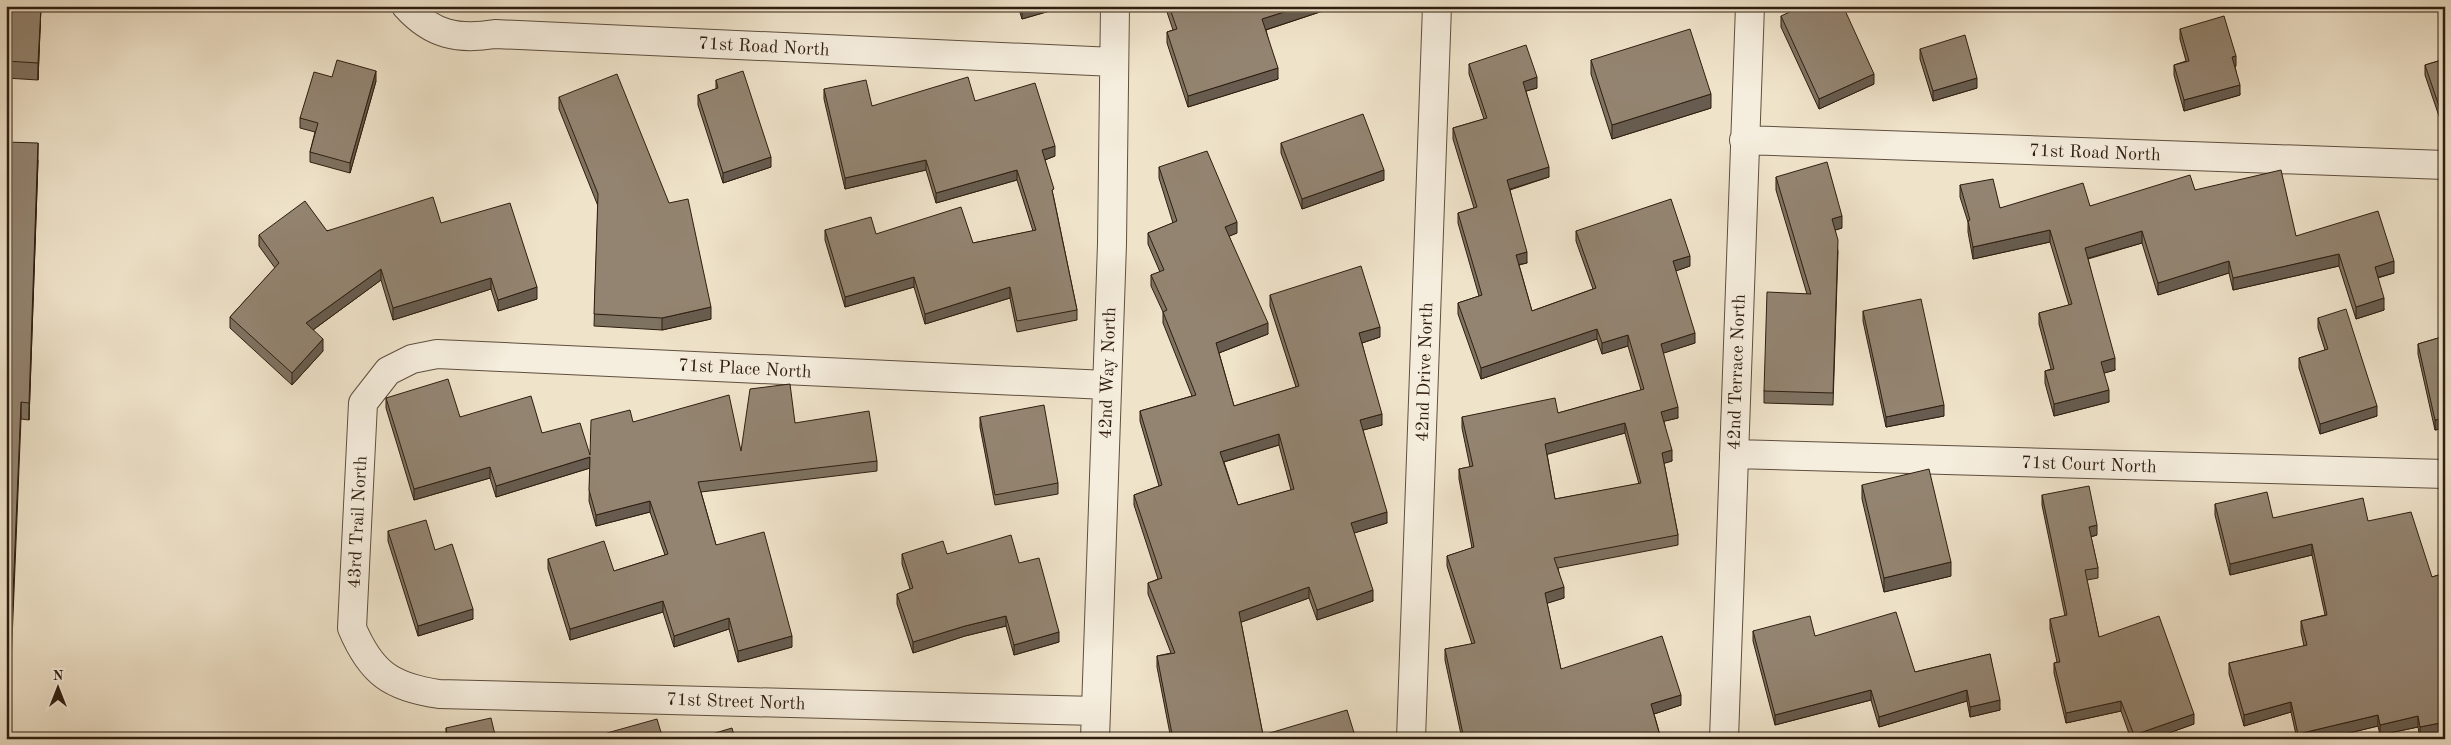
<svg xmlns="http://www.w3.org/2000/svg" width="2451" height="745" font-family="'Old Standard TT',serif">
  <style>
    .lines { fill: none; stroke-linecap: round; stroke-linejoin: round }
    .minor-casing { stroke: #5f4f3e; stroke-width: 30 }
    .minor { stroke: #f5eddd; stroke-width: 28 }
    .wall { fill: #7e7261; stroke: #2f1e10; fill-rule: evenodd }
    .shaded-wall { fill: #675c4f; stroke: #2f1e10 }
    .building { fill: #938471; stroke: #2f1e10; fill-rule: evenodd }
    .labels { text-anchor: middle; stroke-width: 4.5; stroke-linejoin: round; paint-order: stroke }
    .street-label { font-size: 18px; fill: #2f1e10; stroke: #f5eddd }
  </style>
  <rect width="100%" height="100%" fill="#efe3ca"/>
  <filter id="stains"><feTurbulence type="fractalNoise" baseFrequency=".004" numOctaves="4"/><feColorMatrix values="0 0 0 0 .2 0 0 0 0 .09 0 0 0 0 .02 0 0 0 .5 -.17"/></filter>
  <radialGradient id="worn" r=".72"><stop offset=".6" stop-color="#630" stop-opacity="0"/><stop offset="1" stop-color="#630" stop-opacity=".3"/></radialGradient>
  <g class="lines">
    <!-- minor casing -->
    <g class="minor-casing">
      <path id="minor" d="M 406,6 C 432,35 458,40 495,34 L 1114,62
        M 1744,140 L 2445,165
        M 1734,454 L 2445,474
        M 1096,711 L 439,694 C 391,687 371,673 352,628 L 363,403 L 388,371 L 412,359 L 437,354 L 1106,385
        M 1095,739 L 1112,244 L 1115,6
        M 1411,739 L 1437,6
        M 1724,739 L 1750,6"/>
    </g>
    <!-- minor -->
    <use href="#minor" class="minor"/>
  </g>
  <!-- wall -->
  <path class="wall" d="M 6,6 L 41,6 L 38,80 L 6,78 Z
    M 1018,6 L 1067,6 L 1022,19 Z
    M 1165,6 L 1338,6 L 1266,30 L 1278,79 L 1188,107 L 1167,43 L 1167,32 L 1173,30 Z
    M 1781,16 L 1874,84 L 1819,109 L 1781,27 Z
    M 2180,29 L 2236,66 L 2235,66 L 2240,95 L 2184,111 L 2174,75 L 2174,65 L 2186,61 L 2180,39 Z
    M 1920,49 L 1977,88 L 1933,101 L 1920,59 Z
    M 2445,59 L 2445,121 L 2441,122 L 2425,75 L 2425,65 Z
    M 1591,60 L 1711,108 L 1612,139 L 1591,74 Z
    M 1469,64 L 1537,88 L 1526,91 L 1549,177 L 1510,190 L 1527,263 L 1519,265 L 1532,311 L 1593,289 L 1576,241 L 1576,231 L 1690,266 L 1675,271 L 1695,343 L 1663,353 L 1678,418 L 1664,421 L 1672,461 L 1664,463 L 1678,535 L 1678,545 L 1558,568 L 1564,598 L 1547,603 L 1561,669 L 1681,705 L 1654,714 L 1661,739 L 1462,739 L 1445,660 L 1445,649 L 1472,644 L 1447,566 L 1447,556 L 1472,548 L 1459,479 L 1459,469 L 1470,467 L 1462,428 L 1462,417 L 1558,413 L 1641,390 L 1628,346 L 1602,354 L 1597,339 L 1481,379 L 1458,314 L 1458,303 L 1479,296 L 1458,223 L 1458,213 L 1474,208 L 1453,139 L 1453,128 L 1484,119 L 1469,74 ZM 1625,433 L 1639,484 L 1555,499 L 1547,454 Z
    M 332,77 L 376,81 L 350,173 L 310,162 L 310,152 L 315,132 L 300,128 L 300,118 Z
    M 716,80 L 771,167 L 723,183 L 698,105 L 698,95 L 716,89 Z
    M 824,89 L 872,106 L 975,101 L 1055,156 L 1045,160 L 1054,199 L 1077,310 L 1077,320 L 1017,332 L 1010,298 L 925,324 L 914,287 L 845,307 L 825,240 L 825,230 L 973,243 L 1033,231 L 1017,180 L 936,203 L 926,170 L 845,189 L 824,99 Z
    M 559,97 L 711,319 L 662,330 L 594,326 L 598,206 L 559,109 Z
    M 6,142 L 38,160 L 29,420 L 21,419 Z
    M 1281,143 L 1384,180 L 1302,209 L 1281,153 Z
    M 1159,167 L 1237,233 L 1229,236 L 1268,334 L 1219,353 L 1234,406 L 1296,387 L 1270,306 L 1270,295 L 1380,337 L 1362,343 L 1382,425 L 1363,430 L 1387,523 L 1354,533 L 1373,601 L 1317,620 L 1309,598 L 1241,622 L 1263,735 L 1356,739 L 1171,739 L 1157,667 L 1157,656 L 1171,653 L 1148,594 L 1148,583 L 1158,579 L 1134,505 L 1134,495 L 1159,486 L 1140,421 L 1140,411 L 1192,396 L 1163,323 L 1163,312 L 1151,286 L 1151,275 L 1160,272 L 1148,244 L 1148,233 L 1173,223 L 1159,178 ZM 1279,445 L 1291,490 L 1238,505 L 1224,462 Z
    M 1776,177 L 1842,228 L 1835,230 L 1838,252 L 1833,405 L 1764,403 L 1764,391 L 1807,294 L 1776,190 Z
    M 1960,185 L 2000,208 L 2090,206 L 2195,190 L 2296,236 L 2394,273 L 2378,278 L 2384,310 L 2356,319 L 2339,266 L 2233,290 L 2229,273 L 2158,295 L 2142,243 L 2088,259 L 2115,370 L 2104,373 L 2109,402 L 2054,416 L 2045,383 L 2045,371 L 2051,369 L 2039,324 L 2039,313 L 2069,305 L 2050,242 L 1973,259 L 1968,232 L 1968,222 L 1960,197 Z
    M 441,223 L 537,299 L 498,311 L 491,289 L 393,320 L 381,280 L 313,330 L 323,351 L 292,385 L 230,328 L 230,317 L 275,268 L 259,246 L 259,235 Z
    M 1863,311 L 1944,416 L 1886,427 L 1863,321 Z
    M 2318,318 L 2377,416 L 2320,434 L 2299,368 L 2299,358 L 2325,350 L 2318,328 Z
    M 2445,336 L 2445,428 L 2435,430 L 2418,354 L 2418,344 Z
    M 386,398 L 460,417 L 542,433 L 590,455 L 633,422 L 741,451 L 795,423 L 877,461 L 877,471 L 701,492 L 716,545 L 792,647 L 738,662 L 729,629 L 674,647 L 663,612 L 570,640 L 548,569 L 548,559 L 614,571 L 665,555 L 650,512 L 596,526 L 589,501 L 590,468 L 496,497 L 490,478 L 414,500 L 386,408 Z
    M 980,417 L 1058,483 L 1058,494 L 995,505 L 980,427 Z
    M 1862,485 L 1951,576 L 1884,592 L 1862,499 Z
    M 2042,495 L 2097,535 L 2091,537 L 2098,568 L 2098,578 L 2087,580 L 2099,637 L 2194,724 L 2152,739 L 2131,739 L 2121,711 L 2066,723 L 2054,673 L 2054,663 L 2057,662 L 2050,629 L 2050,619 L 2065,616 L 2042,505 Z
    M 2215,504 L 2273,518 L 2368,521 L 2432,577 L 2445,573 L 2445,733 L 2420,738 L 2418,727 L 2380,735 L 2378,726 L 2324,739 L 2297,739 L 2291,712 L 2244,726 L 2229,674 L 2229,663 L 2304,646 L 2301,632 L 2301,621 L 2325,615 L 2312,555 L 2230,575 L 2215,515 Z
    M 388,531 L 435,550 L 473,619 L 418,636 L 388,541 Z
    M 902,554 L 947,554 L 1019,563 L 1059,642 L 1014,655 L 1006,626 L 965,636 L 913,653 L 897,604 L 897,594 L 910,589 L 902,564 Z
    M 1753,631 L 1815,636 L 1915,672 L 1990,654 L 2000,710 L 1970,717 L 1967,701 L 1879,727 L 1871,700 L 1775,725 L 1753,641 Z
    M 446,728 L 496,739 L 446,739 Z"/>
  <!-- shaded-wall -->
  <path class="shaded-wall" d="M 41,6 L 38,80 L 38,63 Z
    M 1030,6 L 1067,6 L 1022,19 L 1022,9 Z
    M 1303,6 L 1338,6 L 1262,31 L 1262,19 Z
    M 2236,56 L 2236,66 L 2232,67 L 2232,57 Z
    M 1278,68 L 1278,79 L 1188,107 L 1188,96 Z
    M 376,71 L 376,81 L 350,173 L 350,163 Z
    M 1874,74 L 1874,84 L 1819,109 L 1819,99 Z
    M 1537,77 L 1537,88 L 1523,92 L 1523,82 Z
    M 1977,78 L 1977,88 L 1933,101 L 1933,91 Z
    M 2240,85 L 2240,95 L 2184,111 L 2184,100 Z
    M 1711,94 L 1711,108 L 1612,139 L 1612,125 Z
    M 2445,111 L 2445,121 L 2441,122 L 2441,112 Z
    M 38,143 L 38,160 L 29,420 L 29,403 Z
    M 1055,146 L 1055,156 L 1042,161 L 1042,150 Z
    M 771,157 L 771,167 L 723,183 L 723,173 Z
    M 926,160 L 926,170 L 845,189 L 845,178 Z
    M 1549,167 L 1549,177 L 1507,190 L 1507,180 Z
    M 1017,170 L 1017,180 L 936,203 L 936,193 Z
    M 1384,170 L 1384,180 L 1302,209 L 1302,199 Z
    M 1842,216 L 1842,228 L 1832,231 L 1832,219 Z
    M 1237,222 L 1237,233 L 1225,238 L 1225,227 Z
    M 2050,230 L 2050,242 L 1973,259 L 1973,247 Z
    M 2142,231 L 2142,243 L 2085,259 L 2085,248 Z
    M 1527,252 L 1527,263 L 1516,265 L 1516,255 Z
    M 2339,254 L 2339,266 L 2233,290 L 2233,278 Z
    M 1690,256 L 1690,266 L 1673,272 L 1673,261 Z
    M 2229,261 L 2229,273 L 2158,295 L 2158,283 Z
    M 2394,261 L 2394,273 L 2375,278 L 2375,267 Z
    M 381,269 L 381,280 L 306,335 L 306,323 Z
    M 914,277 L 914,287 L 845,307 L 845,297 Z
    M 491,278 L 491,289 L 393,320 L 393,308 Z
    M 537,287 L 537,299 L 498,311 L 498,300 Z
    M 1010,287 L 1010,298 L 925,324 L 925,314 Z
    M 2384,298 L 2384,310 L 2356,319 L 2356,307 Z
    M 711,307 L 711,319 L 662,330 L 662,318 Z
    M 1268,323 L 1268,334 L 1216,354 L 1216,343 Z
    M 1380,327 L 1380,337 L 1359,344 L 1359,333 Z
    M 1597,329 L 1597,339 L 1481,379 L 1481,368 Z
    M 1695,333 L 1695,343 L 1661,354 L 1661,344 Z
    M 1628,335 L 1628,346 L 1602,354 L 1602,343 Z
    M 323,339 L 323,351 L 292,385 L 292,373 Z
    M 2115,358 L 2115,370 L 2101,374 L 2101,362 Z
    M 2109,390 L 2109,402 L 2054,416 L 2054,404 Z
    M 21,402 L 21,419 L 8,739 L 7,739 Z
    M 1944,405 L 1944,416 L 1886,427 L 1886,417 Z
    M 2377,406 L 2377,416 L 2320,434 L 2320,424 Z
    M 1678,407 L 1678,418 L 1661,422 L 1661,412 Z
    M 1382,414 L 1382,425 L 1360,431 L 1360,420 Z
    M 2445,418 L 2445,428 L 2435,430 L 2435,420 Z
    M 1625,423 L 1625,433 L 1545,455 L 1545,444 Z
    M 1279,434 L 1279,445 L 1220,463 L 1220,452 Z
    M 1672,450 L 1672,461 L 1662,464 L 1662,453 Z
    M 590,457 L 590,468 L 496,497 L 496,486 Z
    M 490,467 L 490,478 L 414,500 L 414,489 Z
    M 650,501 L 650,512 L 596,526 L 596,515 Z
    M 1387,512 L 1387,523 L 1351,534 L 1351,523 Z
    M 2097,525 L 2097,535 L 2089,537 L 2089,527 Z
    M 2312,544 L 2312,555 L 2230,575 L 2230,564 Z
    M 1951,562 L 1951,576 L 1884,592 L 1884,578 Z
    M 1309,587 L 1309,598 L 1239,623 L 1239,612 Z
    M 1564,587 L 1564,598 L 1545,604 L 1545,593 Z
    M 1373,590 L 1373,601 L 1317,620 L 1317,610 Z
    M 663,601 L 663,612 L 570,640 L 570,629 Z
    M 473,609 L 473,619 L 418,636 L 418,626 Z
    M 1006,616 L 1006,626 L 965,636 L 913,653 L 913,642 L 965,626 Z
    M 729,618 L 729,629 L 674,647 L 674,636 Z
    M 1059,632 L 1059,642 L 1014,655 L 1014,645 Z
    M 792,636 L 792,647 L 738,662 L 738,651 Z
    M 1871,690 L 1871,700 L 1775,725 L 1775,715 Z
    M 1967,690 L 1967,701 L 1879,727 L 1879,717 Z
    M 1681,695 L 1681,705 L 1651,715 L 1651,704 Z
    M 2000,700 L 2000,710 L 1970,717 L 1970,707 Z
    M 2121,701 L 2121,711 L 2066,723 L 2066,713 Z
    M 2291,702 L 2291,712 L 2244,726 L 2244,715 Z
    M 2194,714 L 2194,724 L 2152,739 L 2134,739 L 2134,735 Z
    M 2378,715 L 2378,726 L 2324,739 L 2298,739 L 2298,734 Z
    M 2418,716 L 2418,727 L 2380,735 L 2380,725 Z
    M 2445,722 L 2445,733 L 2420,738 L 2420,727 Z"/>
  <!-- building -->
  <path class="building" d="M 6,6 L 41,6 L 38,63 L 6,61 Z
    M 1021,6 L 1030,6 L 1022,9 Z
    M 1169,6 L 1303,6 L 1262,19 L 1278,68 L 1188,96 L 1167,32 L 1177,29 Z
    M 1803,6 L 1843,6 L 1874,74 L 1819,99 L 1781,16 Z
    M 2224,16 L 2236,56 L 2232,57 L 2240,85 L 2184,100 L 2174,65 L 2189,61 L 2180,29 Z
    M 1690,29 L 1711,94 L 1612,125 L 1591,60 Z
    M 1965,35 L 1977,78 L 1933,91 L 1920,49 Z
    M 1526,45 L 1537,77 L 1523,82 L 1549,167 L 1507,180 L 1527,252 L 1516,255 L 1532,311 L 1596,288 L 1576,231 L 1671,199 L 1690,256 L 1673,261 L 1695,333 L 1661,344 L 1678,407 L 1661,412 L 1672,450 L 1662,453 L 1678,535 L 1554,558 L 1564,587 L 1545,593 L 1561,669 L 1662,636 L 1681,695 L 1651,704 L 1661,739 L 1464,739 L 1445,649 L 1475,643 L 1447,556 L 1474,547 L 1459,469 L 1473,466 L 1462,417 L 1555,398 L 1558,413 L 1644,389 L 1628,335 L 1602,343 L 1597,329 L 1481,368 L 1458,303 L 1482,295 L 1458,213 L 1477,207 L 1453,128 L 1487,118 L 1469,64 ZM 1625,423 L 1641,483 L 1555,499 L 1545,444 Z
    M 2445,59 L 2445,111 L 2441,112 L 2425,65 Z
    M 337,60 L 376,71 L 350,163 L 310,152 L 318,123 L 300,118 L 314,72 L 332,77 Z
    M 743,71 L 771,157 L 723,173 L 698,95 L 718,88 L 716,80 Z
    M 617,74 L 669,203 L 688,199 L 711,307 L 662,318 L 594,314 L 598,194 L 559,97 Z
    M 968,77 L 975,101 L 1035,83 L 1055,146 L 1042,150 L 1054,189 L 1052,190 L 1077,310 L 1017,321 L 1010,287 L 925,314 L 914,277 L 845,297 L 825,230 L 871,217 L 876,234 L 961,207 L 973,243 L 1036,230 L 1017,170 L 936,193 L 926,160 L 845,178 L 824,89 L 866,80 L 872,106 Z
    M 1363,114 L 1384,170 L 1302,199 L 1281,143 Z
    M 6,142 L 38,143 L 29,403 L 21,402 L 7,739 L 6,739 Z
    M 1207,151 L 1237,222 L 1225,227 L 1268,323 L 1216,343 L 1234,406 L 1299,386 L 1270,295 L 1361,266 L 1380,327 L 1359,333 L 1382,414 L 1360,420 L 1387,512 L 1351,523 L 1373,590 L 1317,610 L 1309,587 L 1239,612 L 1263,735 L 1347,710 L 1356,739 L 1173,739 L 1157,656 L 1175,653 L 1148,583 L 1162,578 L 1134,495 L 1162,485 L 1140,411 L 1196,395 L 1163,312 L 1167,310 L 1151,275 L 1164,270 L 1148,233 L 1177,221 L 1159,167 ZM 1279,434 L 1294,489 L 1238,505 L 1220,452 Z
    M 1827,162 L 1842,216 L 1832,219 L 1838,240 L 1833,393 L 1764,391 L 1767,292 L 1811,294 L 1776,177 Z
    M 2281,170 L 2296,236 L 2378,211 L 2394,261 L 2375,267 L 2384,298 L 2356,307 L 2339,254 L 2233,278 L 2229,261 L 2158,283 L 2142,231 L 2085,248 L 2115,358 L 2101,362 L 2109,390 L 2054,404 L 2045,371 L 2054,369 L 2039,313 L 2072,304 L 2050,230 L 1973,247 L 1968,221 L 1970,220 L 1960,185 L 1993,179 L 2000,208 L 2083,183 L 2090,206 L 2190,175 L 2195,190 Z
    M 433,197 L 441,223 L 510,203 L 537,287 L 498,300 L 491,278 L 393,308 L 381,269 L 306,323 L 323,339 L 292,373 L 230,317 L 279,263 L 259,235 L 305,201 L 327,231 Z
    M 1921,299 L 1944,405 L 1886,417 L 1863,311 Z
    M 2346,309 L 2377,406 L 2320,424 L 2299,358 L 2328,349 L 2318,318 Z
    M 2445,336 L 2445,418 L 2435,420 L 2418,344 Z
    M 448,379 L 460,417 L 531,396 L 542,433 L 580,423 L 590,455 L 591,420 L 630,410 L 633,422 L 729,395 L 741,451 L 750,389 L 790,384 L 795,423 L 869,411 L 877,461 L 698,482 L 716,545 L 764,532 L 792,636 L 738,651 L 729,618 L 674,636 L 663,601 L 570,629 L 548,559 L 604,541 L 614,571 L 668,554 L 650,501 L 596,515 L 589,490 L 590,457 L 496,486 L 490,467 L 414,489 L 386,398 Z
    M 1044,405 L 1058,483 L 995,495 L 980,417 Z
    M 1929,469 L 1951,562 L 1884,578 L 1862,485 Z
    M 2089,486 L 2097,525 L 2089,527 L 2098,568 L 2085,570 L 2099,637 L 2159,616 L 2194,714 L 2134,735 L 2121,701 L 2066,713 L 2054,663 L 2060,662 L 2050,619 L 2067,615 L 2042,495 Z
    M 2267,492 L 2273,518 L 2363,498 L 2368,521 L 2411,512 L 2432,577 L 2445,573 L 2445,722 L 2420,727 L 2418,716 L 2380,725 L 2378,715 L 2298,734 L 2291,702 L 2244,715 L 2229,663 L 2307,645 L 2301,621 L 2327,615 L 2312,544 L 2230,564 L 2215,504 Z
    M 426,520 L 435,550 L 452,544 L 473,609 L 418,626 L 388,531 Z
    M 1011,535 L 1019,563 L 1039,558 L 1059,632 L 1014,645 L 1006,616 L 965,626 L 913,642 L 897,594 L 913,588 L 902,554 L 943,541 L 947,554 Z
    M 1896,612 L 1915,672 L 1990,654 L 2000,700 L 1970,707 L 1967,690 L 1879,717 L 1871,690 L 1775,715 L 1753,631 L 1810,616 L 1815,636 Z
    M 491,718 L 496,739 L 448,739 L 446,728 Z
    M 657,719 L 663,739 L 609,739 L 607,733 Z
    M 732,728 L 735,739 L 695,739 Z
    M 847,733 L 849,739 L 828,739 Z"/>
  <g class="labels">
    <!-- street labels -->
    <g class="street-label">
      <text transform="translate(764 46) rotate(3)" y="6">71st Road North</text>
      <text transform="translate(2095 152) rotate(2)" y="6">71st Road North</text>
      <text transform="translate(745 368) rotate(3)" y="6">71st Place North</text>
      <text transform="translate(1424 372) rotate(-88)" y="6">42nd Drive North</text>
      <text transform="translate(1736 372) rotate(-88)" y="6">42nd Terrace North</text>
      <text transform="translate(1107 373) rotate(-88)" y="6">42nd Way North</text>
      <text transform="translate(2089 464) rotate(2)" y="6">71st Court North</text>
      <text transform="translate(357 522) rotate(-87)" y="6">43rd Trail North</text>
      <text transform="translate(736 701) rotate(2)" y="6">71st Street North</text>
    </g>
  </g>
  <!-- margin -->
  <rect width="2451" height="745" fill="none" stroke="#efe3ca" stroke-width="25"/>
  <rect x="8" y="8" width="2436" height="730" fill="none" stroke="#2f1e10" stroke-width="2.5"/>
  <rect x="12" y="12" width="2426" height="720" fill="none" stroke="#2f1e10"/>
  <!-- north arrow -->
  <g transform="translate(58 688)" stroke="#f5eddd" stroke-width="4" paint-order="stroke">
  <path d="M0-4L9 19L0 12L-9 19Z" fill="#2f1e10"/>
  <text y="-8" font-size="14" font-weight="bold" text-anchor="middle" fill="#2f1e10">N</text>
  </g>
  <rect width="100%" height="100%" filter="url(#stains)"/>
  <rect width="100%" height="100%" fill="url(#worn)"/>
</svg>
